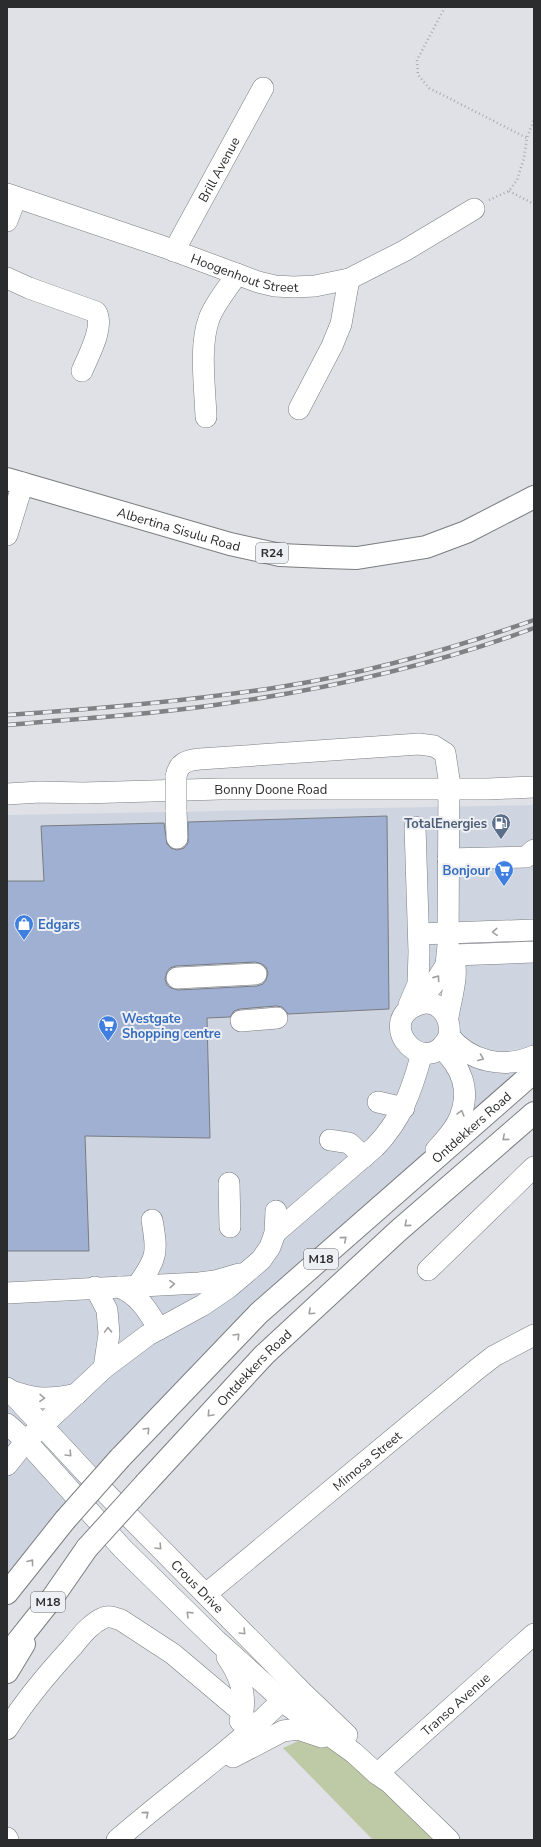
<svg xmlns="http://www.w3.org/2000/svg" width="541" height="1847" font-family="'Nunito Sans',sans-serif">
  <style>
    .built { fill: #cfd5e0 }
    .green { fill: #becaa6 }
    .building { fill: #9fb0d2; stroke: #797b7f; fill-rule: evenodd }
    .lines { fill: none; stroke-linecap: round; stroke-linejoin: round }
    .minor-casing { stroke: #7b7d81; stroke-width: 22 }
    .major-casing { stroke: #7b7d81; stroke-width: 24 }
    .path { stroke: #a8aaad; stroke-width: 2.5; stroke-dasharray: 1 3; stroke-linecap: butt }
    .minor { stroke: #fff; stroke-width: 21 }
    .major { stroke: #fff; stroke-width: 22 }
    .rail-casing { stroke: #808184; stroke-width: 4.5 }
    .rail { stroke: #eceff3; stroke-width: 3; stroke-dasharray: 9; stroke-linecap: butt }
    .minor-bridge-casing { stroke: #7b7d81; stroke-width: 22; stroke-linecap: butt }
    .major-bridge-casing { stroke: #7b7d81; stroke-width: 24; stroke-linecap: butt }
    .minor-bridge { stroke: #fff; stroke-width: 21 }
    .major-bridge { stroke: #fff; stroke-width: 22 }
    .oneway { stroke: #a0a0a0 }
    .labels { text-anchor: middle; stroke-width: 4; stroke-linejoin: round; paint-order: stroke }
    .shield { fill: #eceff3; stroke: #656668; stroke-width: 1 }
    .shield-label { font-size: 12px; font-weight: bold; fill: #2b2c2d }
    .street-label { font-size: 13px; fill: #2b2c2d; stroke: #eceff3 }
    .service-label { font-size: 13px; font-weight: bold; fill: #4e5e75; stroke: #eceff3; text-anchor: end }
    .shop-label { font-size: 13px; font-weight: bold; fill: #366cbe; stroke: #eceff3; text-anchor: start }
  </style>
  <rect width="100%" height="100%" fill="#dfe1e6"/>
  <!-- built -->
  <path class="built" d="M 534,805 L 534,1062 L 93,1477 L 7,1584 L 7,815 Z"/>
  <!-- green -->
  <path class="green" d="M 307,1737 L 331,1748 L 354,1762 L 437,1840 L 373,1840 L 283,1748 Z"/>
  <!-- building -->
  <path class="building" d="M 387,816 L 389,1009 L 288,1014 L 282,1007 L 276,1006 L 240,1009 L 234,1011 L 230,1017 L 207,1018 L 210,1138 L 85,1136 L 89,1251 L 7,1251 L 7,881 L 44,881 L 41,826 L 164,823 L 167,844 L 171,848 L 177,850 L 184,848 L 188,843 L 188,822 ZM 255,962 L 262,964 L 266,967 L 268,973 L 266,980 L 263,984 L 257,986 L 178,990 L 171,988 L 167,985 L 165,979 L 167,972 L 170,968 L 176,966 Z"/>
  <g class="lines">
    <!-- minor casing -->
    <g class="minor-casing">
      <g id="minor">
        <path id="s1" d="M 7,194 L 164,247 L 258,282 L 275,286 L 294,287 L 315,286 L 349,279 L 404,251 L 474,209"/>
        <path d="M 7,221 L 16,197"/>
        <path id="s2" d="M 174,251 L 263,88"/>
        <path d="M 7,278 L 29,288 L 96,312 C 105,327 88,356 82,371"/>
        <path d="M 299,409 L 332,346 L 341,324 L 349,279"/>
        <path d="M 206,417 C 205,387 199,346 209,319 C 214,304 228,288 237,274"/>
        <path d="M 7,535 L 23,483"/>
        <path d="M 176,777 C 178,763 187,760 200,759 L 419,744 L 434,746 L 445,753 L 449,779 L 448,945 L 446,965 L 436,981 L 415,1006"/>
        <path id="s3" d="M 7,794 L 40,792 L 83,793 L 220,789 L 488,789 L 534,787"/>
        <path d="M 176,810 L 177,838"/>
        <path d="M 448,859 L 526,857 L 534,850"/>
        <path d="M 419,934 L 534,930"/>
        <path d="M 453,955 L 534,952"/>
        <path d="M 177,978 L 256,974"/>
        <path d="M 409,1005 L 418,984 L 419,952 L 415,827"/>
        <path d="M 448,1017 C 451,997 461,970 451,951"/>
        <path d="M 241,1021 L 277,1018"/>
        <path d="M 449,1036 C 427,1082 375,1025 415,1006 C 437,995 452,1016 449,1036 C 470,1062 504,1069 534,1056"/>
        <path d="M 378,1102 L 404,1108"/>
        <path d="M 330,1140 L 349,1143 L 364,1157"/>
        <path d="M 436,1150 C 445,1140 455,1130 460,1117 C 471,1090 461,1066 441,1048"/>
        <path d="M 229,1183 L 230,1227"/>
        <path d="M 275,1233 L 375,1147 C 402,1119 412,1090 422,1053"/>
        <path d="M 428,1270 L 534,1167"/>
        <path d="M 137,1286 C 157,1258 158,1254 152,1220"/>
        <path d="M 95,1287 L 107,1310 L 109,1334 L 104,1368"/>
        <path d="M 119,1287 C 139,1295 148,1311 159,1329"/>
        <path d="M 7,1293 L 199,1283 L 215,1281 L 239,1274"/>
        <path id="s4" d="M 7,1388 L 88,1475 L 304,1694 L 347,1735"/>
        <path d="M 9,1390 C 36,1400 48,1400 77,1394"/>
        <path d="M 7,1424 L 26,1441 L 123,1549 L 217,1641 L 290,1707 L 354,1753 L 377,1774 L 389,1782 L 449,1840"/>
        <path d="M 7,1465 L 26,1441 L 104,1368 L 148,1335 L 203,1305 L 228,1288 L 261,1260 L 270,1247 L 275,1233 L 276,1211"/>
        <path id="s5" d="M 206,1594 L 476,1370 L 494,1356 L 534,1335"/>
        <path d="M 227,1657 C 240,1676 249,1698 240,1721"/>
        <path d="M 7,1729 C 26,1699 48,1673 72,1647 C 81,1636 90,1624 103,1618 C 109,1615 115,1618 121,1620 L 173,1654 L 243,1713"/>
        <path d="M 233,1757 L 283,1731 L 298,1729 L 322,1737"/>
        <path id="s6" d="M 377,1774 L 534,1634"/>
        <path d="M 7,1838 L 8,1840"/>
        <path d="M 117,1840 C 174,1790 238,1747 291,1691"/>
      </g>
    </g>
    <!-- major casing -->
    <g class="major-casing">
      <g id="major">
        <path id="s7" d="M 7,479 L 230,544 L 280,555 L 325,557 L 357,558 L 426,547 L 466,532 L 534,497"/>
        <path id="s8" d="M 120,1458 L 259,1313 L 534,1072"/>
        <path id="s9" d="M 146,1483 L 264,1355 L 398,1231 L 534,1113"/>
        <path d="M 7,1593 L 65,1520"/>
        <path d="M 7,1655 L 53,1597 L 87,1548"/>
        <path d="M 7,1672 L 24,1644"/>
      </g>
    </g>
    <!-- path -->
    <path class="path" d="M 445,7 L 417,60 L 418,75 L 429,88 L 527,138
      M 509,191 L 534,204
      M 489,200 L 509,191 L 517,180 L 524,158 L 527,138 L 534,119"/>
    <!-- minor -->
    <use href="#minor" class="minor"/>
    <!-- major -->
    <use href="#major" class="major"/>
    <!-- rail casing -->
    <g class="rail-casing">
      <path id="rail" d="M 7,715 C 98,709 190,701 280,687 C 366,673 452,649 534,620
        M 7,725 C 83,718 160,714 235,702 C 337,687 437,664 534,628"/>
    </g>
    <!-- rail -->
    <use href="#rail" class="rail"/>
    <!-- minor-bridge casing -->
    <g class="minor-bridge-casing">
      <path id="minor-bridge" d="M 176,777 L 176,810"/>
    </g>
    <!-- major-bridge casing -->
    <g class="major-bridge-casing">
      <path id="major-bridge" d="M 65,1520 L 120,1458
        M 87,1548 L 146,1483"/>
    </g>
    <!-- minor-bridge -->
    <use href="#minor-bridge" class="minor-bridge"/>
    <!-- major-bridge -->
    <use href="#major-bridge" class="major-bridge"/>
  </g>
  <!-- one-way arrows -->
  <defs><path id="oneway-chevron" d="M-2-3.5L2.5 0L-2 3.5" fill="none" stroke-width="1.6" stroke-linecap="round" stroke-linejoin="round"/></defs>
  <g class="oneway">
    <use href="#oneway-chevron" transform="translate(495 932) rotate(177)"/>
    <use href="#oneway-chevron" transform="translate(437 978) rotate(-55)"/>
    <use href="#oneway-chevron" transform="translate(481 1058) rotate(22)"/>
    <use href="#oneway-chevron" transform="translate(461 1113) rotate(-74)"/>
    <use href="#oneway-chevron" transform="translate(505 1138) rotate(139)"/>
    <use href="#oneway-chevron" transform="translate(407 1224) rotate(139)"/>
    <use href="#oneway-chevron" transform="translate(344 1239) rotate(-41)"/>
    <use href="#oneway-chevron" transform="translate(172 1284) rotate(-3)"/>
    <use href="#oneway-chevron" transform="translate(311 1312) rotate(137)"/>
    <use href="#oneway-chevron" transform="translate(108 1330) rotate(-92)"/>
    <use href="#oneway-chevron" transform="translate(237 1336) rotate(-46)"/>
    <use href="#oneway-chevron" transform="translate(42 1398) rotate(1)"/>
    <use href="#oneway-chevron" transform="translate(210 1414) rotate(133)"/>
    <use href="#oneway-chevron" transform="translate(147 1430) rotate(-46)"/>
    <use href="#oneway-chevron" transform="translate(69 1454) rotate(46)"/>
    <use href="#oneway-chevron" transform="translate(159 1547) rotate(46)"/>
    <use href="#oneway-chevron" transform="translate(31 1562) rotate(-52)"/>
    <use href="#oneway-chevron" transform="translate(189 1614) rotate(-136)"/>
    <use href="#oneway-chevron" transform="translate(243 1632) rotate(45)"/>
    <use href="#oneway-chevron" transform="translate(146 1814) rotate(-41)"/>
  </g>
  <!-- icons -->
  <defs>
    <g id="fuel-pin" transform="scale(1)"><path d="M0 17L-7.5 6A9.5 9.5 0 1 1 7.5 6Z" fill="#5c6f8a" stroke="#eceff3"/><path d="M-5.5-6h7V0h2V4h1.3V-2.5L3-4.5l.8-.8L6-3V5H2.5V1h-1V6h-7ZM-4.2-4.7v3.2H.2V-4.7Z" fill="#fff"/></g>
    <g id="supermarket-pin" transform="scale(1)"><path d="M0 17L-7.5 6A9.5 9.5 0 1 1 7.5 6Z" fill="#3f7fe0" stroke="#eceff3"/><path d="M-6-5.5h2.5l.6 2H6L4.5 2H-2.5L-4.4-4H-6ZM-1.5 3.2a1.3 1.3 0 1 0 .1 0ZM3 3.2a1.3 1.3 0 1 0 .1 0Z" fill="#fff"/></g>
    <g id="shop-pin" transform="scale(1)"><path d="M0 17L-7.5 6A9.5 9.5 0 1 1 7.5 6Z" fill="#3f7fe0" stroke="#eceff3"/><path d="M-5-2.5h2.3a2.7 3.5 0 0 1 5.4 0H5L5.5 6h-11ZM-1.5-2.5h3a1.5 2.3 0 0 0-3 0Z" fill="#fff"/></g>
  </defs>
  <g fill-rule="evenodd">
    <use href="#fuel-pin" x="501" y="823"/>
    <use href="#supermarket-pin" x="504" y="870"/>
    <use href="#shop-pin" x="24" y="924"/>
    <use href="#supermarket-pin" x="108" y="1025"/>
  </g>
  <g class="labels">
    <!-- shield labels -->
    <g class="shield">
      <rect x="256" y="543" width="32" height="20" rx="3"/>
      <rect x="304" y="1249" width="34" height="20" rx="3"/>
      <rect x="31" y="1592" width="34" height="20" rx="3"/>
    </g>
    <g class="shield-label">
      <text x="272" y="557">R24</text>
      <text x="321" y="1263">M18</text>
      <text x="48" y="1606">M18</text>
    </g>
    <!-- street labels -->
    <g class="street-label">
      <text dy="5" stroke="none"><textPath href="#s2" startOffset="93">Brill Avenue</textPath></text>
      <text dy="5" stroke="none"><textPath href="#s1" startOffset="251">Hoogenhout Street</textPath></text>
      <text dy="5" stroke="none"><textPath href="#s7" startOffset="179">Albertina Sisulu Road</textPath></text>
      <text dy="5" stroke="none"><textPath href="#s3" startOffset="264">Bonny Doone Road</textPath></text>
      <text dy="5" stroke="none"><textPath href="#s8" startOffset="483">Ontdekkers Road</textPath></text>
      <text dy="5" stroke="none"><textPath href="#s9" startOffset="158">Ontdekkers Road</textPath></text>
      <text dy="5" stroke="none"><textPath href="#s5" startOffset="209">Mimosa Street</textPath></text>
      <text dy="5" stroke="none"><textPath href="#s4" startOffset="275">Crous Drive</textPath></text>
      <text dy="5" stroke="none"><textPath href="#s6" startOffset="105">Transo Avenue</textPath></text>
    </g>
    <!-- service labels -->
    <g class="service-label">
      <text x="487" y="828">TotalEnergies</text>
    </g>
    <!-- shop labels -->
    <g class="shop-label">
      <text x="490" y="875" text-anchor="end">Bonjour</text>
      <text x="38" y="929">Edgars</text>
      <text x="122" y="1023">Westgate<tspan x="122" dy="15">Shopping centre</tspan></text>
    </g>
  </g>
  <!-- border -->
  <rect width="541" height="1847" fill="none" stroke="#2b2c2d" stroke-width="16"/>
</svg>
